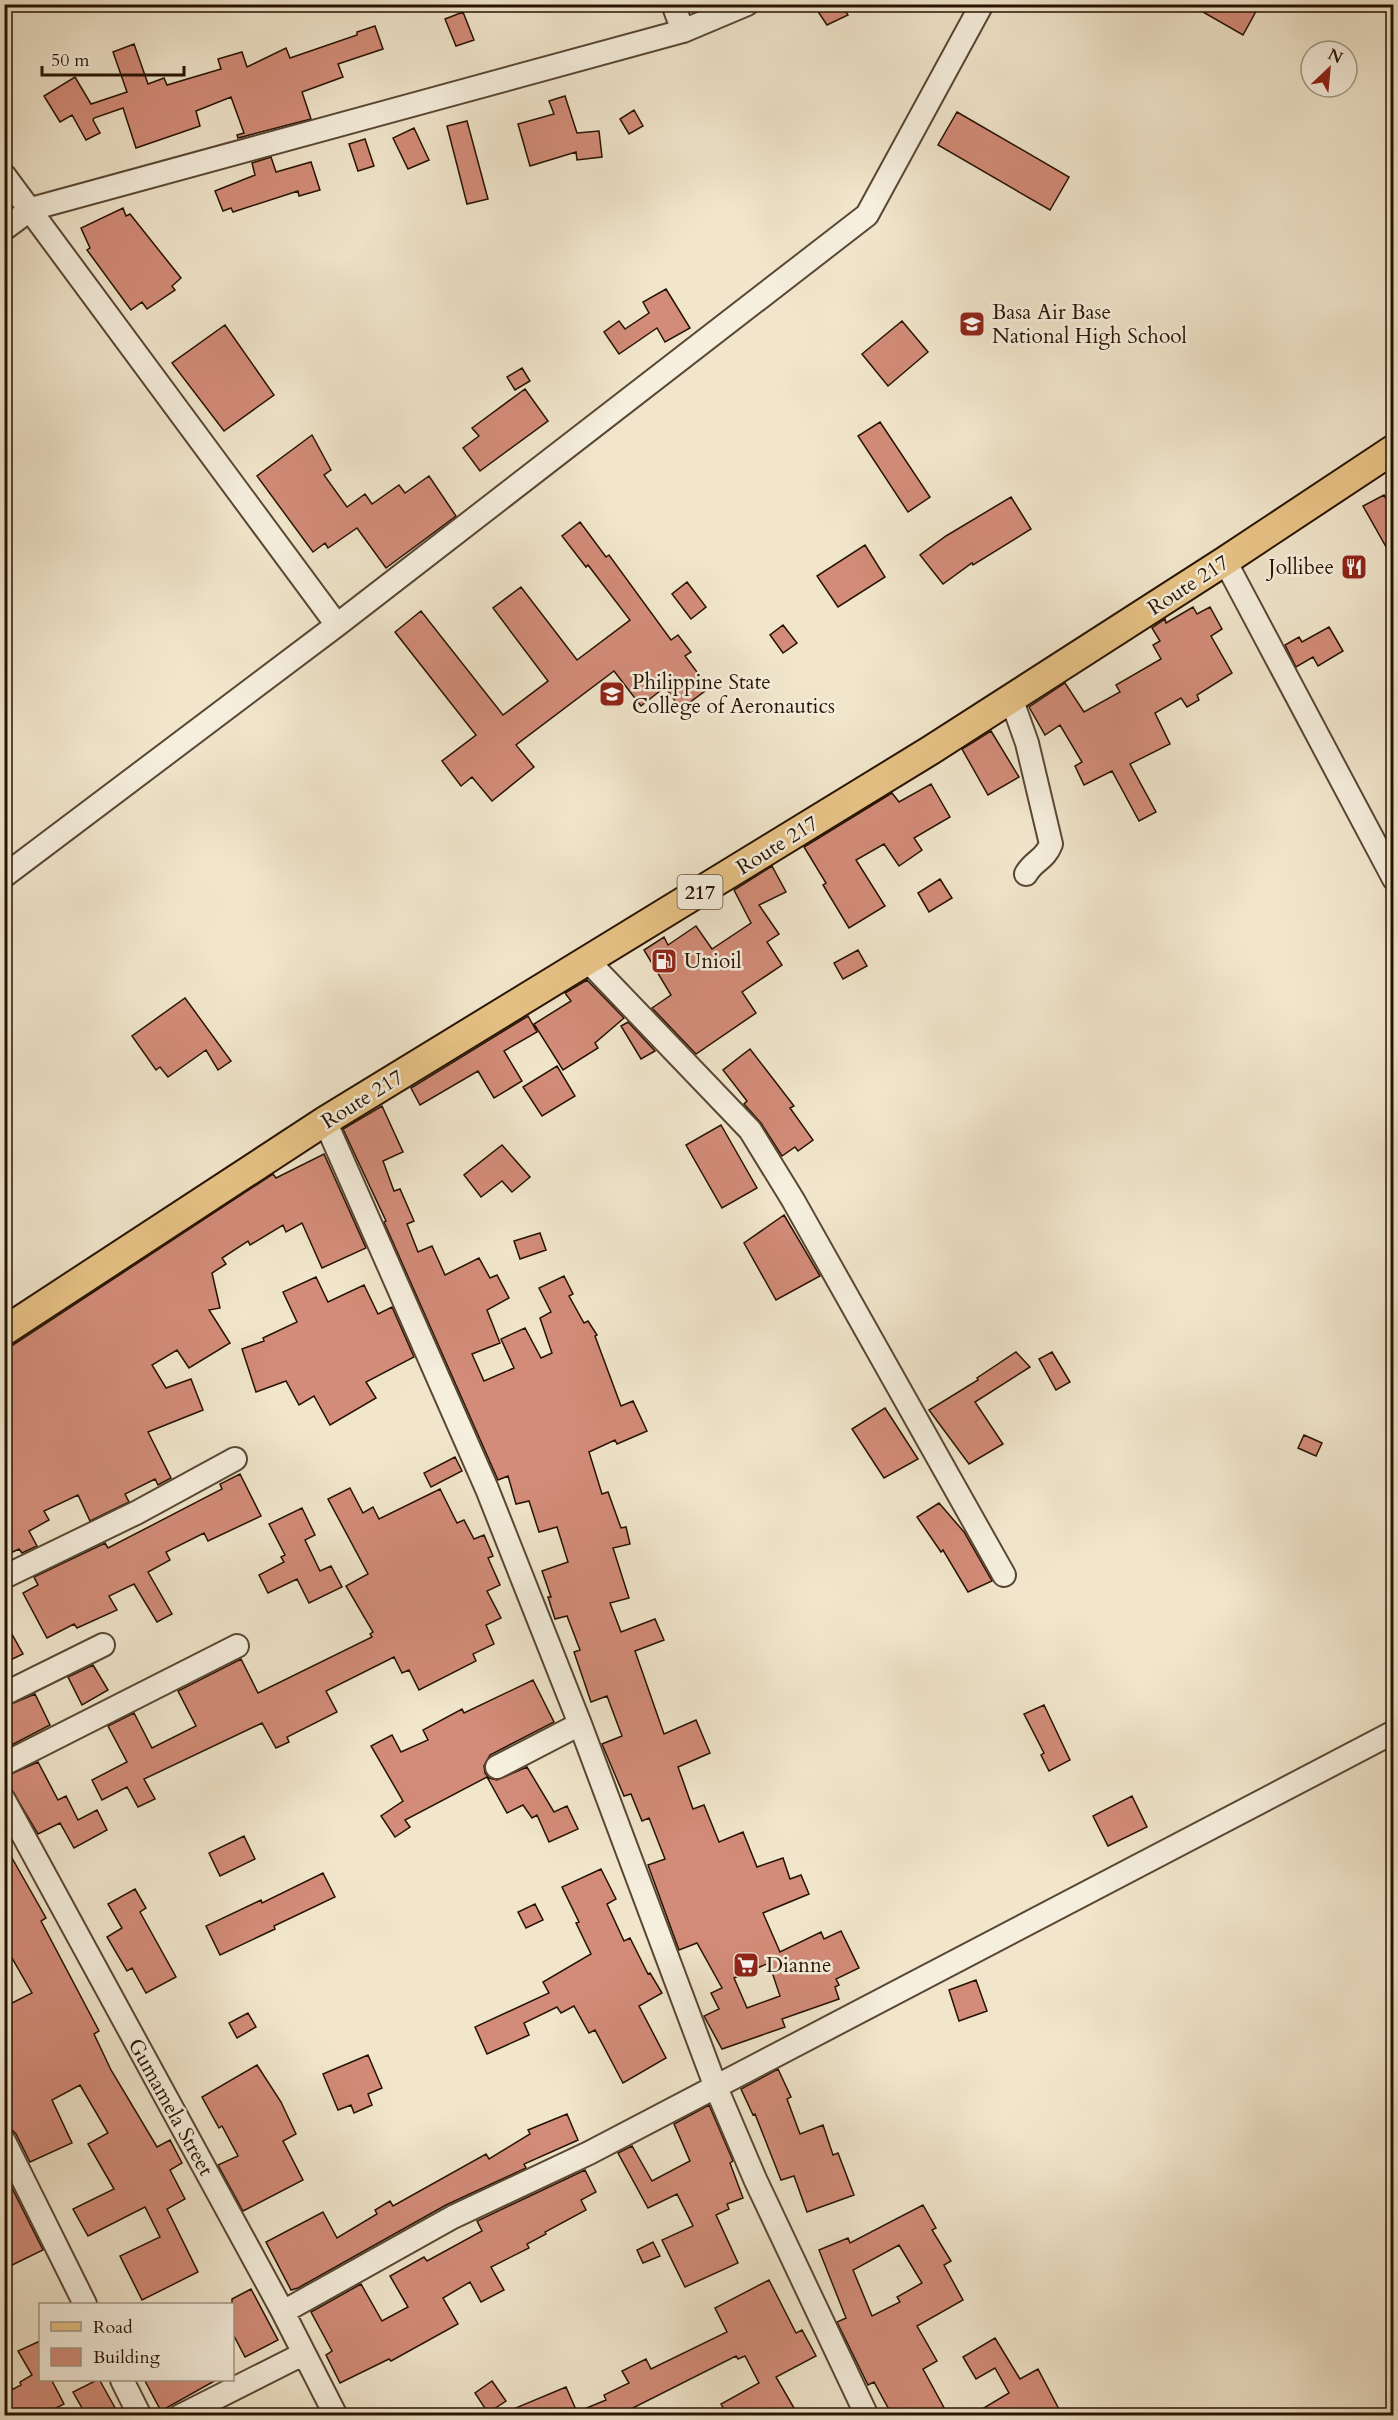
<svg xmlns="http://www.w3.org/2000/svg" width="1398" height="2420" font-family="Cardo,serif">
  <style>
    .building { fill: #d38c79; stroke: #261201; stroke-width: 1.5; fill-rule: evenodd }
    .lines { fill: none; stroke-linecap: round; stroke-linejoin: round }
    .minor-casing { stroke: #594734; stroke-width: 26 }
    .major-casing { stroke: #261201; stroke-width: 32 }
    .minor { stroke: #f6efde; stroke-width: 22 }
    .major { stroke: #e8c386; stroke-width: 28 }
    .labels { text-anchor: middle; stroke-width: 5; stroke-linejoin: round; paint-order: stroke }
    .shield { fill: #f6efde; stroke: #645443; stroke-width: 1.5 }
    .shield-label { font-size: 20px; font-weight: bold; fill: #261201 }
    .poi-label { font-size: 21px; fill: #261201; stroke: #f6efde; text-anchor: start }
    .street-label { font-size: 21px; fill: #261201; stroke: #f6efde }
  </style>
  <rect width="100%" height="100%" fill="#f1e6cc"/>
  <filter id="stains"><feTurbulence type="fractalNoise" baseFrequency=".00333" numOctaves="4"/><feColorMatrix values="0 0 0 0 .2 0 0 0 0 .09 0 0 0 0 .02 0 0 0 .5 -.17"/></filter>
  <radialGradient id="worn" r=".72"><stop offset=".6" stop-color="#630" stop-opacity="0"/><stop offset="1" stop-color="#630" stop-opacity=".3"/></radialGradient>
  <!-- building -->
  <path class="building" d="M 813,4 L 840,4 L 848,15 L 827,25 Z
    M 1189,4 L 1260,4 L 1243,35 Z
    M 463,12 L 474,40 L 456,46 L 445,19 Z
    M 375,26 L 383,49 L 338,64 L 343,77 L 302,92 L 311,119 L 238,138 L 237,135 L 244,133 L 231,97 L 196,111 L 200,126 L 136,148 L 123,108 L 94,118 L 93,120 L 100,133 L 86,140 L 72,115 L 60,122 L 44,96 L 75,77 L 91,104 L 127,92 L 113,52 L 134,44 L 148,84 L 164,78 L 167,85 L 221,69 L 218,59 L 242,52 L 247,67 L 286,48 L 290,58 L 357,35 L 357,32 Z
    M 565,96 L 577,133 L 599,131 L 602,157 L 577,160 L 576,152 L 530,166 L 518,124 L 554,114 L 549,101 Z
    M 634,110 L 643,126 L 629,134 L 620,119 Z
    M 957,112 L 1069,177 L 1050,210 L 938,145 Z
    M 467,121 L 488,199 L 467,204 L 447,126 Z
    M 414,128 L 429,160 L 408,169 L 393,138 Z
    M 365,139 L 374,166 L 358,171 L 349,144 Z
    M 271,157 L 276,172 L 311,162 L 320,190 L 299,196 L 298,191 L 233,212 L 231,208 L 223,211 L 215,191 L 255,175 L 252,163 Z
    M 123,208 L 126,216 L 130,214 L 181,278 L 172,286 L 175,290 L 147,309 L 142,302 L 131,310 L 87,250 L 90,248 L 81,228 Z
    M 666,289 L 690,328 L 665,342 L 657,328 L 619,354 L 604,332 L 619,321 L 625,329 L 649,313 L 643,302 Z
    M 902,321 L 928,352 L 888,386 L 862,354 Z
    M 225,325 L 274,395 L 224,431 L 172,363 Z
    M 522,368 L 530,381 L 515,390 L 507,377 Z
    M 525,389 L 548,421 L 480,471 L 463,448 L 479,436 L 472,428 Z
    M 880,422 L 930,497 L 908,512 L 858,436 Z
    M 312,435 L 331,470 L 324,475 L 347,507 L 365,494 L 372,504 L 399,485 L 405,493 L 429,476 L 456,516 L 386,568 L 357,528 L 328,548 L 325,543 L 313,552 L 257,476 Z
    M 1384,495 L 1394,512 L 1394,561 L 1363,506 Z
    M 1011,497 L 1031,529 L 973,565 L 972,563 L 943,584 L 920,555 L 946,536 Z
    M 580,522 L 606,557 L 609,555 L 671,640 L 678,635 L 691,652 L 685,656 L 709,688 L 681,709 L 665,687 L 641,706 L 614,671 L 516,745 L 534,767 L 492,801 L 472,777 L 461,786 L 442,761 L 476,735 L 395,632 L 421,611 L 503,715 L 548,681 L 493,608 L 521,587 L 577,660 L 630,620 L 588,565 L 586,567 L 562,536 Z
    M 865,545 L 885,577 L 838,607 L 817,576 Z
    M 687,582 L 706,607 L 691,619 L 672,594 Z
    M 1193,607 L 1197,614 L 1210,607 L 1222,629 L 1211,636 L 1232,673 L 1197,695 L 1199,700 L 1187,707 L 1181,698 L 1155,713 L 1170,744 L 1130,764 L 1156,812 L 1139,821 L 1112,771 L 1084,785 L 1075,766 L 1082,762 L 1060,725 L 1045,735 L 1029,707 L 1065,683 L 1084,712 L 1120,692 L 1116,685 L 1161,659 L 1153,645 L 1160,641 L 1152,628 L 1165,619 L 1166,623 Z
    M 783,625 L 797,643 L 783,653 L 770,635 Z
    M 1329,627 L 1343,651 L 1318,666 L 1313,657 L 1296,667 L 1285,645 L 1299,637 L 1302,642 Z
    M 991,731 L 1019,777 L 988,795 L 962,749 Z
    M 931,784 L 950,817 L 914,838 L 922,850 L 899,866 L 884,844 L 856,860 L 885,906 L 849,928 L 823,885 L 826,883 L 804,847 L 892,793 L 899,802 Z
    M 772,866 L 786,892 L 759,905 L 779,934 L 767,942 L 782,965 L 742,992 L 756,1013 L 696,1054 L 652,1008 L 671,995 L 644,950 L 664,937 L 668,945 L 696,926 L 712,949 L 751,923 L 734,890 Z
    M 940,879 L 952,898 L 929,912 L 918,893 Z
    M 858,950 L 867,966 L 843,979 L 834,963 Z
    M 587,980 L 624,1018 L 595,1043 L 598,1048 L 563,1070 L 534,1024 L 571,1001 L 565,993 Z
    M 185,998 L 231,1061 L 218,1070 L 206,1050 L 168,1077 L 160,1067 L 156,1070 L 132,1036 Z
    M 528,1016 L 537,1032 L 504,1051 L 522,1081 L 494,1098 L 478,1071 L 420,1105 L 411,1088 Z
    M 628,1022 L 655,1051 L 641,1059 L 621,1026 Z
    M 750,1049 L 794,1106 L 790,1108 L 813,1140 L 798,1151 L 795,1147 L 782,1156 L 761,1123 L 744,1104 L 747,1101 L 723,1070 Z
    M 557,1066 L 575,1096 L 542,1116 L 523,1087 Z
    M 382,1106 L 403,1152 L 383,1161 L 394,1191 L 400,1189 L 414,1221 L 407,1224 L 418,1252 L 432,1246 L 445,1275 L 479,1258 L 490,1278 L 497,1275 L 509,1298 L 487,1310 L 500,1343 L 472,1354 L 484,1381 L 514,1368 L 501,1339 L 525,1328 L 541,1358 L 552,1353 L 540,1318 L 551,1312 L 539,1288 L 564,1276 L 573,1294 L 569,1296 L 584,1323 L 588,1321 L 597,1335 L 595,1336 L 621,1406 L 633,1401 L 647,1431 L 617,1444 L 615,1440 L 589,1452 L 602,1494 L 608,1492 L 621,1528 L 626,1527 L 630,1544 L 613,1548 L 629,1598 L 610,1603 L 621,1632 L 655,1619 L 664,1640 L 635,1651 L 664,1734 L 696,1720 L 710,1753 L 678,1767 L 693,1809 L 704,1805 L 719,1842 L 743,1832 L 757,1867 L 783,1858 L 790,1879 L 801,1875 L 809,1894 L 763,1913 L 780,1952 L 821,1932 L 824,1939 L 841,1931 L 859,1968 L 836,1979 L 839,1985 L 835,1987 L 839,1999 L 782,2019 L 785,2027 L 722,2049 L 704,2016 L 719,2009 L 711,1993 L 722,1988 L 697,1943 L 679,1950 L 648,1865 L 665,1859 L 649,1818 L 642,1821 L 631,1794 L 624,1796 L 602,1744 L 622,1736 L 607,1696 L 591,1702 L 574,1652 L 580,1650 L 567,1616 L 555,1619 L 548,1597 L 551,1597 L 542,1571 L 568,1562 L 557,1527 L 539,1532 L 529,1501 L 516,1504 L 508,1476 L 498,1480 L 384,1222 L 386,1221 L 343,1129 ZM 769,1963 L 780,1996 L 747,2008 L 734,1978 Z
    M 721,1125 L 757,1188 L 722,1208 L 686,1145 Z
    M 502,1145 L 530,1177 L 512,1192 L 502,1181 L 481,1197 L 464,1175 Z
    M 324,1154 L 366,1248 L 322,1268 L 302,1223 L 286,1232 L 283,1225 L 250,1245 L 248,1241 L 222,1258 L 226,1264 L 212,1273 L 220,1308 L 209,1310 L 230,1343 L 189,1368 L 177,1350 L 152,1365 L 166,1388 L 191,1379 L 203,1410 L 148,1432 L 171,1478 L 158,1485 L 155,1479 L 125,1494 L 129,1502 L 90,1521 L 78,1495 L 44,1511 L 49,1520 L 29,1531 L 37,1546 L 22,1553 L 19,1549 L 4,1556 L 4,1347 L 13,1345 L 273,1174 L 276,1178 Z
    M 784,1215 L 820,1276 L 776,1300 L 744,1243 Z
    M 540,1233 L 546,1250 L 520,1259 L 514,1241 Z
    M 316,1277 L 328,1302 L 364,1285 L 378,1314 L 392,1307 L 414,1357 L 366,1382 L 376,1398 L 330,1425 L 314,1396 L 299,1405 L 286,1381 L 256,1392 L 242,1349 L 264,1341 L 263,1338 L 297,1322 L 283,1292 Z
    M 1016,1352 L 1030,1367 L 975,1402 L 1003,1444 L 969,1464 L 929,1410 L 978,1380 L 977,1378 Z
    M 1052,1352 L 1070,1382 L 1056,1390 L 1039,1359 Z
    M 885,1408 L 918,1459 L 884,1478 L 852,1429 Z
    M 1304,1435 L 1322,1443 L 1316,1456 L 1298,1448 Z
    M 455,1457 L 462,1471 L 431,1487 L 424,1473 Z
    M 240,1474 L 261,1516 L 208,1541 L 204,1533 L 166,1552 L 170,1560 L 148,1572 L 172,1614 L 157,1622 L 134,1584 L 109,1596 L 117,1610 L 77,1628 L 74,1624 L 47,1638 L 23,1593 L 38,1585 L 34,1577 L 105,1543 L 108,1548 L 222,1489 L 220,1484 Z
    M 350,1488 L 363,1513 L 373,1507 L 379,1519 L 440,1489 L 457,1523 L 464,1520 L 474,1539 L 484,1535 L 493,1556 L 488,1558 L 500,1585 L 487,1591 L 501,1618 L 486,1625 L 494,1644 L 473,1654 L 476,1661 L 419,1690 L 409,1670 L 402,1673 L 394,1657 L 326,1691 L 337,1712 L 287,1737 L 289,1742 L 276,1748 L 262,1723 L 144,1779 L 155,1799 L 138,1807 L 127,1787 L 102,1800 L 92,1780 L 127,1762 L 108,1726 L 134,1713 L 152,1748 L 196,1726 L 178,1691 L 241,1659 L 258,1693 L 372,1637 L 370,1634 L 373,1632 L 346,1586 L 368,1574 L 328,1499 Z
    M 939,1503 L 964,1532 L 992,1581 L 968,1592 L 943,1550 L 941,1552 L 917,1517 Z
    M 302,1508 L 315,1535 L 305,1540 L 320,1571 L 331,1566 L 342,1587 L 309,1603 L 297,1579 L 268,1593 L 259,1575 L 284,1562 L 281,1557 L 285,1555 L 269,1524 Z
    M 4,1620 L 23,1654 L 4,1663 Z
    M 93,1665 L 108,1690 L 82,1705 L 68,1677 Z
    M 533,1680 L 554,1722 L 490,1755 L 484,1766 L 485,1773 L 489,1778 L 497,1780 L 527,1767 L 554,1812 L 567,1806 L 578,1829 L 549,1842 L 537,1815 L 532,1818 L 523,1805 L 507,1813 L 487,1777 L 405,1820 L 410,1827 L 395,1837 L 381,1816 L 403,1801 L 371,1746 L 392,1735 L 401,1752 L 428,1740 L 423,1730 L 462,1709 L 464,1713 Z
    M 35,1694 L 50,1725 L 4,1749 L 4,1707 Z
    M 1044,1705 L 1070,1760 L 1049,1771 L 1041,1755 L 1044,1753 L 1024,1714 Z
    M 38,1762 L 58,1800 L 66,1796 L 78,1820 L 97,1810 L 107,1830 L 74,1848 L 60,1823 L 38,1834 L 4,1777 Z
    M 1132,1796 L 1147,1827 L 1108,1846 L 1093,1816 Z
    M 244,1836 L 255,1859 L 220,1876 L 209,1853 Z
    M 4,1844 L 46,1918 L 41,1921 L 99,2031 L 94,2034 L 111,2070 L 157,2147 L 170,2140 L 182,2163 L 170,2170 L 185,2199 L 167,2209 L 198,2272 L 142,2300 L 120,2256 L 160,2237 L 145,2207 L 88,2236 L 73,2209 L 114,2189 L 88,2144 L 108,2133 L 80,2085 L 52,2100 L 72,2143 L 30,2162 L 16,2134 L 11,2129 L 4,2128 L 4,2007 L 32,1993 L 4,1944 Z
    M 601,1869 L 616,1899 L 607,1904 L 624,1941 L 630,1938 L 648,1974 L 650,1973 L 662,1993 L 639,2006 L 666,2058 L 623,2083 L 595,2030 L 589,2033 L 574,2006 L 561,2013 L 557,2007 L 524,2023 L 529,2035 L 487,2054 L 475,2027 L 549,1993 L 543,1982 L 591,1954 L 576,1923 L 579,1922 L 562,1887 Z
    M 323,1873 L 335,1897 L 274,1926 L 275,1929 L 220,1955 L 206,1926 L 261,1900 L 262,1903 Z
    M 135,1889 L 146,1908 L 140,1912 L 176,1977 L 146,1993 L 132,1968 L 127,1971 L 107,1937 L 122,1928 L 108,1904 Z
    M 535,1904 L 543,1920 L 526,1928 L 518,1912 Z
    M 976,1980 L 987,2011 L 959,2021 L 949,1990 Z
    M 248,2013 L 256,2027 L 237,2038 L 229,2023 Z
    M 368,2055 L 382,2088 L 368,2094 L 372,2105 L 354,2113 L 351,2105 L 338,2110 L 323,2074 Z
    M 257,2065 L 281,2102 L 296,2134 L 283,2141 L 303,2180 L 243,2211 L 218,2165 L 238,2156 L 222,2126 L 219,2128 L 202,2097 Z
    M 778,2069 L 791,2097 L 787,2099 L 800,2134 L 823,2125 L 833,2155 L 838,2153 L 854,2195 L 807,2212 L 794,2176 L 781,2180 L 755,2114 L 753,2115 L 741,2089 Z
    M 709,2105 L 733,2161 L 730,2163 L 743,2198 L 727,2204 L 729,2209 L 716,2215 L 738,2263 L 685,2287 L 662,2240 L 693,2226 L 677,2194 L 648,2208 L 618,2153 L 632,2146 L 652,2181 L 690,2161 L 674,2124 Z
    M 567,2114 L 578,2140 L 524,2164 L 526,2168 L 446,2205 L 298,2288 L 291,2290 L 266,2242 L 323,2212 L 337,2238 L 377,2214 L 375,2210 L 390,2201 L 393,2206 L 486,2154 L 489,2159 L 530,2134 L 528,2130 Z
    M 585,2170 L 596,2192 L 581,2200 L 586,2210 L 545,2232 L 546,2234 L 527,2244 L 529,2248 L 491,2267 L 504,2290 L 481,2302 L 470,2282 L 443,2298 L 458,2324 L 391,2361 L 389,2359 L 340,2383 L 326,2355 L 332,2351 L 311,2312 L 361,2284 L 382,2321 L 408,2307 L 390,2276 L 424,2257 L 427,2261 L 482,2231 L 477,2221 Z
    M 4,2172 L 43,2250 L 4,2269 Z
    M 923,2205 L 936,2228 L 932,2230 L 951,2261 L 944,2265 L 963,2300 L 917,2326 L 937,2361 L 923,2369 L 948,2415 L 892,2415 L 874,2382 L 868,2385 L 837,2322 L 846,2318 L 819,2250 L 848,2238 L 850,2243 ZM 899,2245 L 922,2283 L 897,2297 L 900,2302 L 872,2316 L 853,2270 Z
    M 653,2242 L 660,2256 L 643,2263 L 637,2250 Z
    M 769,2280 L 796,2333 L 802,2330 L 816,2356 L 776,2377 L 794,2408 L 780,2415 L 727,2415 L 721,2404 L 759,2383 L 745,2356 L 738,2359 L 736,2356 L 619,2415 L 499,2415 L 566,2387 L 577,2412 L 606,2400 L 604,2395 L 629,2383 L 622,2371 L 646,2359 L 651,2369 L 727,2332 L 715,2308 Z
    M 251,2289 L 278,2340 L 245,2357 L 232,2332 L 232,2299 Z
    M 995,2338 L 1020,2379 L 1038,2369 L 1062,2415 L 972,2415 L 1009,2393 L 995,2368 L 976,2379 L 963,2357 Z
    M 40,2341 L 40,2379 L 51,2379 L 64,2404 L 43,2415 L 4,2415 L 4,2394 L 21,2385 L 20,2382 L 32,2375 L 18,2351 Z
    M 99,2379 L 119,2415 L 86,2415 L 73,2392 Z
    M 144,2379 L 218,2379 L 161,2411 Z
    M 492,2381 L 506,2401 L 488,2413 L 475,2393 Z"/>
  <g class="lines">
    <!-- minor casing -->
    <g class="minor-casing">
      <path id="minor" d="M 673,4 L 683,31
        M 4,175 L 337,625
        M 4,229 L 31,209 L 683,31 L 747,4
        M 1225,561 L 1394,879
        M 1011,698 L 1027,743 L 1051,844 C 1045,860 1034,860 1026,874
        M 4,876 L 337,625 L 867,215 L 982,4
        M 588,961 L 750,1130 L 793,1200 L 1004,1575
        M 325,1121 L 487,1489 L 580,1724 L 715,2085 L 755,2179 L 867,2416
        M 4,1577 L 136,1513 L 235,1459
        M 4,1694 L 103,1645
        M 4,1764 L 237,1646
        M 497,1767 L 580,1724
        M 4,1800 L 283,2312 L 336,2416
        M 4,2141 L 85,2304
        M 283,2312 L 453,2217 L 589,2153 L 1394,1732
        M 122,2380 L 140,2416
        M 180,2416 L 303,2354"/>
    </g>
    <!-- major casing -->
    <g class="major-casing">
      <path id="major" d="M 4,1331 L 325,1121 L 931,750 L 1225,561 L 1394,449"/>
    </g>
    <!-- minor -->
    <use href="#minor" class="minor"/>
    <!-- major -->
    <use href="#major" class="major"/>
  </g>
  <!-- icons -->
  <defs>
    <g id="school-square" transform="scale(1.35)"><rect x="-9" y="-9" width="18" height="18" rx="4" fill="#8f2418" stroke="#f6efde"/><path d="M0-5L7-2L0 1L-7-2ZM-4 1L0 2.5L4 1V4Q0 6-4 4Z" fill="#fff"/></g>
    <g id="restaurant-square" transform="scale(1.35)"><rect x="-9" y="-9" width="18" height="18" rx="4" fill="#8f2418" stroke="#f6efde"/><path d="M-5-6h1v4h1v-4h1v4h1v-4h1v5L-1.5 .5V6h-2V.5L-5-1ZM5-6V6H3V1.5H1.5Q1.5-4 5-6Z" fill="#fff"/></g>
    <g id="university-square" transform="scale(1.35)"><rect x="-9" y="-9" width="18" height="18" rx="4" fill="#8f2418" stroke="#f6efde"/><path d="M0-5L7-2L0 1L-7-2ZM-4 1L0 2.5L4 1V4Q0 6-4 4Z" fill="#fff"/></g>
    <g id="fuel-square" transform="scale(1.35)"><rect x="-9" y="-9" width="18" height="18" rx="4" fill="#8f2418" stroke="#f6efde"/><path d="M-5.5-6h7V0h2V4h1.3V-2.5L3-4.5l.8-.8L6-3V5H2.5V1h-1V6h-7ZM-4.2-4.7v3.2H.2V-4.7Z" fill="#fff"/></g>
    <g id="supermarket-square" transform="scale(1.35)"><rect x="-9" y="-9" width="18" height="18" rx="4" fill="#8f2418" stroke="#f6efde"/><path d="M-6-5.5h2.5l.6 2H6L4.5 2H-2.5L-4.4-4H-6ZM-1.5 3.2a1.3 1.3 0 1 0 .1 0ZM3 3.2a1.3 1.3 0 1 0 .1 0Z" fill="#fff"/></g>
  </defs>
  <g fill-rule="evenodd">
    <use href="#school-square" x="972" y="324"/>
    <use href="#restaurant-square" x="1354" y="567"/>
    <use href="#university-square" x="612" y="694"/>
    <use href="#fuel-square" x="664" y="961"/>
    <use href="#supermarket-square" x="746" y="1965"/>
  </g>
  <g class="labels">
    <!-- shield labels -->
    <rect class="shield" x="677.5" y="875" width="45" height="34" rx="4.5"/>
    <g class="shield-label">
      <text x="700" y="899">217</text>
    </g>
    <!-- poi labels -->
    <g class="poi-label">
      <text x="992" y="319">Basa Air Base<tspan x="992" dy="24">National High School</tspan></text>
      <text x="1334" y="574" text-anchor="end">Jollibee</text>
      <text x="632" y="689">Philippine State<tspan x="632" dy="24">College of Aeronautics</tspan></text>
      <text x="684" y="968">Unioil</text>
      <text x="766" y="1972">Dianne</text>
    </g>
    <!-- street labels -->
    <g class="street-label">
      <text transform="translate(1188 585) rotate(-33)" y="7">Route 217</text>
      <text transform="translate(777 845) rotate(-32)" y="7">Route 217</text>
      <text transform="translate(362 1099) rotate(-32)" y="7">Route 217</text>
      <text transform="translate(171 2107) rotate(61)" y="7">Gumamela Street</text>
    </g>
  </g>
  <!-- margin -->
  <rect width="1398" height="2420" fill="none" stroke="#f1e6cc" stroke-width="24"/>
  <rect x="6" y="6" width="1386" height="2408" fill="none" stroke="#261201" stroke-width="3"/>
  <rect x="12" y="12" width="1374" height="2396" fill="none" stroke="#261201" stroke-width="1.5"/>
  <!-- legend -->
  <rect x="39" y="2303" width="195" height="78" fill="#f6efde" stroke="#a39786" stroke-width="1.5"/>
  <rect x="51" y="2322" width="30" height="9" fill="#e8c386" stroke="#a39786" stroke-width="1.5"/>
  <text x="93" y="2333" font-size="18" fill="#261201">Road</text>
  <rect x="51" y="2348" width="30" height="18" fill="#d38c79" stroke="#a39786" stroke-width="1.5"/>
  <text x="93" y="2363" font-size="18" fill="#261201">Building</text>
  <!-- north arrow -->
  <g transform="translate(1329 69) rotate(26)"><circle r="28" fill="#f6efde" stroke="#a39786" stroke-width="1.5"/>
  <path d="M0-4.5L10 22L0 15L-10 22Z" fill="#8f2418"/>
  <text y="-9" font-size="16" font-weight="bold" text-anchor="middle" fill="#261201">N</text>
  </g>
  <!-- scale -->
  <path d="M42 66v9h142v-9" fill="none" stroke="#261201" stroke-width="3"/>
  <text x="51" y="66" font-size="18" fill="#261201" stroke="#f6efde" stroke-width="4.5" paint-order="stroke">50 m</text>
  <rect width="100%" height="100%" filter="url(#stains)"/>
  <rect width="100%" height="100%" fill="url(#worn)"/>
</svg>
